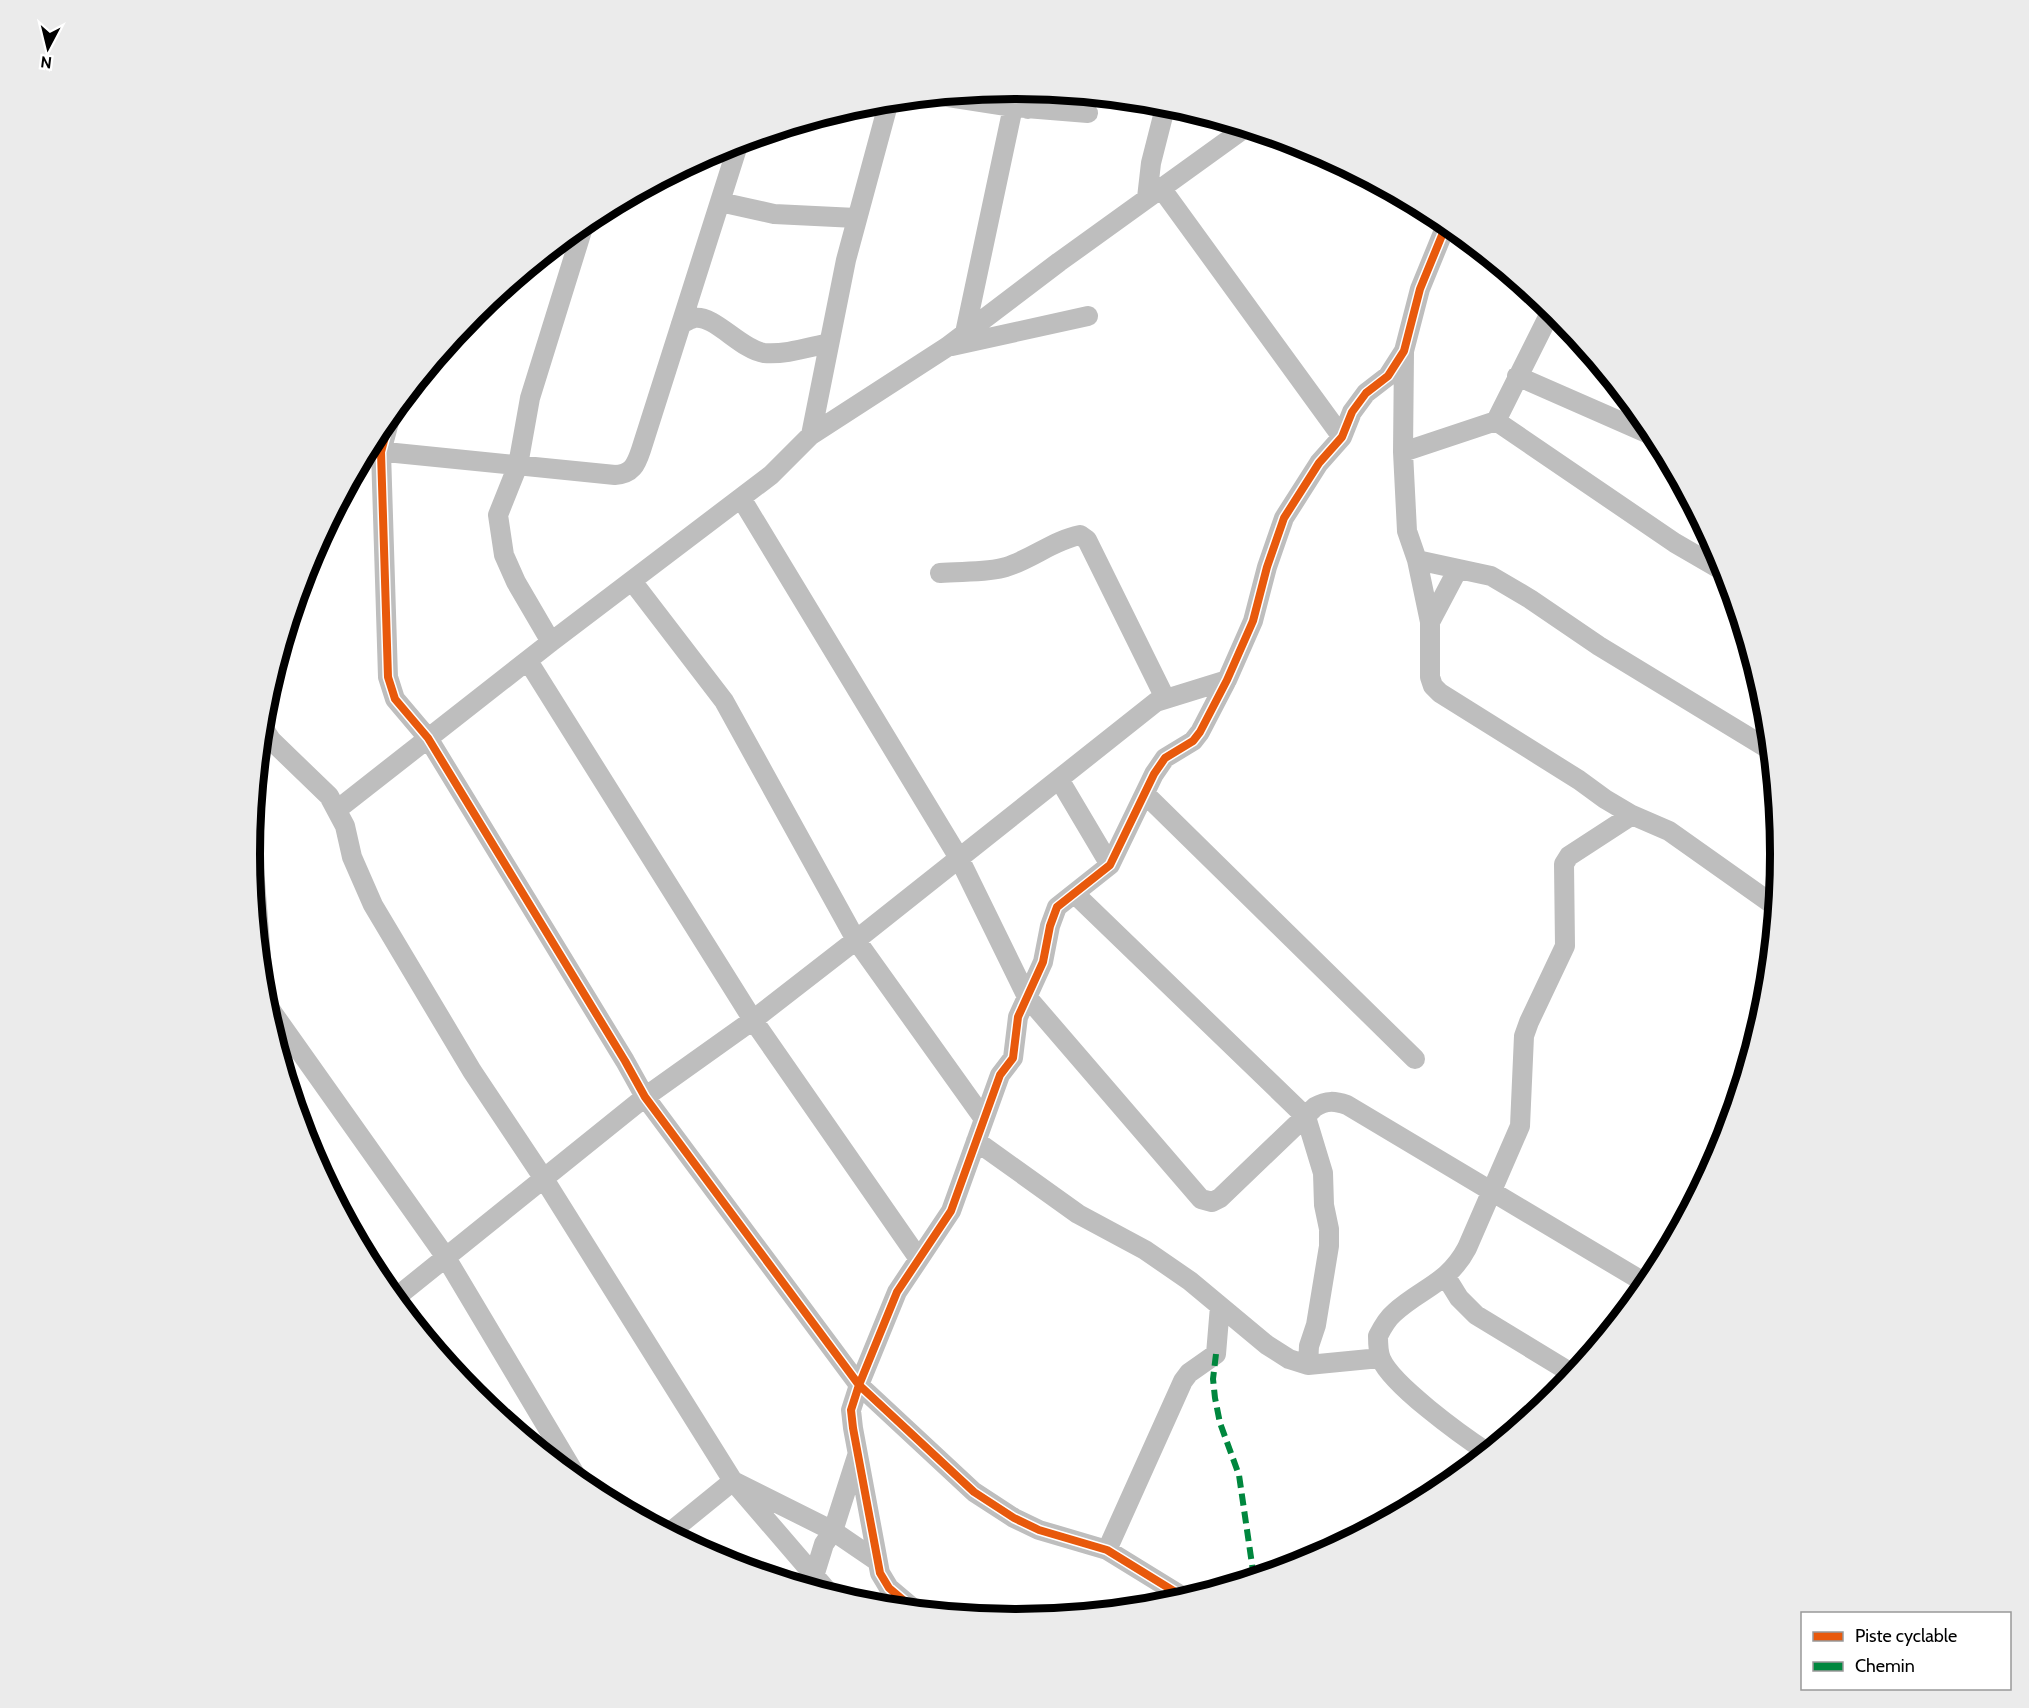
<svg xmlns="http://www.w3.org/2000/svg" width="2029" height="1708" font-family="Cabin,sans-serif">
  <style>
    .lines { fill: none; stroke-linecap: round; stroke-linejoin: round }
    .street { stroke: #bebebe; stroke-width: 20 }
    .quiet { stroke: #00873e; stroke-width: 6; stroke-dasharray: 12 6; stroke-linecap: butt }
    .cycleway-casing { stroke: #fff; stroke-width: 11 }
    .cycleway { stroke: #e8590c; stroke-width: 8 }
    .rim { fill: none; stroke: #000; stroke-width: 8 }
  </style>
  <rect width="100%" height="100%" fill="#fff"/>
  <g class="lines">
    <!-- street -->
    <path class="street" d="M 942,96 L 1013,107 L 1088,113
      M 1028,109 L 1034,90
      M 1161,188 L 1342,437
      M 1147,198 L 1151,163 L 1166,104
      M 720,202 L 774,214 L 856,218
      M 681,324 C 685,322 690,319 694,318 C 714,314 741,350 764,353 C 785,355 809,347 829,343
      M 965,333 L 1013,107
      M 952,346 L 1088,316
      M 1404,352 L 1403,452 L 1407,531 L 1417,560 L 1430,622 L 1430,677 L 1433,686 L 1440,693 L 1579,780 L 1605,799 L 1632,815 L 1669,831 L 1775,906
      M 1517,376 L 1656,437
      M 392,411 L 381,452 L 388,677 L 395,699 L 428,738 L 625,1061 L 645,1097 L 859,1385 L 974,1492 L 1014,1518 L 1039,1530 L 1107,1550 L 1185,1598
      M 1496,421 L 1675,543 L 1725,572
      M 811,435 L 846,260 L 889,101
      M 366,450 L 615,475 C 632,474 636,465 641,450 L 739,142
      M 1403,452 L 1496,421 L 1552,309
      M 741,498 L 959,858 L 1027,997 L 1201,1199 L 1212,1202 L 1220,1198 L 1315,1107 C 1327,1100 1335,1101 1347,1105 L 1647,1284
      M 1417,560 L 1491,576 L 1530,599 L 1599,646 L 1770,750
      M 940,573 C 960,571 988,573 1006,567 C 1032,559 1054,540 1080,535 L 1087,540 L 1165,698
      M 632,581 L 724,701 L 856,940 L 984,1119
      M 1430,622 L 1458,569
      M 551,642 L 516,582 L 504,555 L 498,515 L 518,465 L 530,398 L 585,221
      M 528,661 L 753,1020 L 919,1259
      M 262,726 L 271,740 L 329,796 L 345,826 L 352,857 L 373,905 L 472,1071 L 544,1179 L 733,1481 L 831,1595
      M 1059,779 L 1110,865
      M 1145,794 L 1415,1059
      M 338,809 L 551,642 L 771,475 L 811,435 L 947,347 L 1059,262 L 1245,128
      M 251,830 L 265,1008
      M 1075,894 L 1306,1117 L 1323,1173 L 1324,1205 L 1329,1229 L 1329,1246 L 1316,1325 L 1309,1346 L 1308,1365
      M 265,1002 L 445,1256 L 581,1484
      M 976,1141 L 1078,1214 L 1145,1250 L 1190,1281 L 1267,1345 L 1289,1359 L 1308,1365 L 1380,1358
      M 1446,1277 L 1459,1298 L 1476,1315 L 1573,1374
      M 394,1299 L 645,1097 L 753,1020 L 856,940 L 1156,702 L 1227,680
      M 1487,1452 C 1461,1435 1392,1385 1381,1359 C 1378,1352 1378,1343 1378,1336 C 1382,1328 1387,1319 1394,1313 C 1421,1288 1448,1284 1467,1248 L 1520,1126 L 1524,1036 L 1529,1022 L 1565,946 L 1564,864 L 1569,856 L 1632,815
      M 669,1533 L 733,1481 L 833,1531 L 877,1561
      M 1107,1550 L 1183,1381 L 1189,1373 L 1216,1354 L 1220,1306
      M 815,1573 L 824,1544 L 833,1531 L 857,1456
      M 915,1610 L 889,1588 L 880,1573 L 853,1428 L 851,1410 L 859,1385 L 897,1292 L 951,1211 L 1000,1075 L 1013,1058 L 1018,1017 L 1043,962 L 1050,926 L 1057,907 L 1110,865 L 1154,774 L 1165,758 L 1193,741 L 1200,732 L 1227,680 L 1253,621 L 1267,567 L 1284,518 L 1319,463 L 1342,437 L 1352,412 L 1366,393 L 1388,376 L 1404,351 L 1420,289 L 1447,223"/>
    <!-- quiet -->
    <path class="quiet" d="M 1216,1354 L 1213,1379 L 1215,1398 L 1220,1423 L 1239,1475 L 1254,1578"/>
    <!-- cycleway casing -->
    <g class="cycleway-casing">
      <path id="cycleway" d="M 392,411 L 381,452 L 388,677 L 395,699 L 428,738 L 625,1061 L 645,1097 L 859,1385 L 974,1492 L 1014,1518 L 1039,1530 L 1107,1550 L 1185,1598
        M 915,1610 L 889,1588 L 880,1573 L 853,1428 L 851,1410 L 859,1385 L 897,1292 L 951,1211 L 1000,1075 L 1013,1058 L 1018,1017 L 1043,962 L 1050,926 L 1057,907 L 1110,865 L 1154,774 L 1165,758 L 1193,741 L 1200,732 L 1227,680 L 1253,621 L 1267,567 L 1284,518 L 1319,463 L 1342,437 L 1352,412 L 1366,393 L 1388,376 L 1404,351 L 1420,289 L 1447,223"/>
    </g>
    <!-- cycleway -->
    <use href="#cycleway" class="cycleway"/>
  </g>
  <!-- crop -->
  <path d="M0 0H2029V1708H0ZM260 854a755 755 0 1 1 1510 0a755 755 0 1 1-1510 0Z" fill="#ebebeb" fill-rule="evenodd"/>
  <path class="rim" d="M260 854a755 755 0 1 1 1510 0a755 755 0 1 1-1510 0Z"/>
  <!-- legend -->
  <rect x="1801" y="1612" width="210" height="78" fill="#ffffff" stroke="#999999" stroke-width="1.5"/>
  <rect x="1813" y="1632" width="30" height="9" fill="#e8590c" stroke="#999999" stroke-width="1.5"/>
  <text x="1855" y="1642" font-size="18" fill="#000000">Piste cyclable</text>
  <rect x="1813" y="1662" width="30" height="9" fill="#00873e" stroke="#999999" stroke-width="1.5"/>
  <text x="1855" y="1672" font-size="18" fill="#000000">Chemin</text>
  <!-- north arrow -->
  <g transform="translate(48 48) rotate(187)" stroke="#ffffff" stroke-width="4.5" paint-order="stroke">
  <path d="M0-4.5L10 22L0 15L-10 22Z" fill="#000000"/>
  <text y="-9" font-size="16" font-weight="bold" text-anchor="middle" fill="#000000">N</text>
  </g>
</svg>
